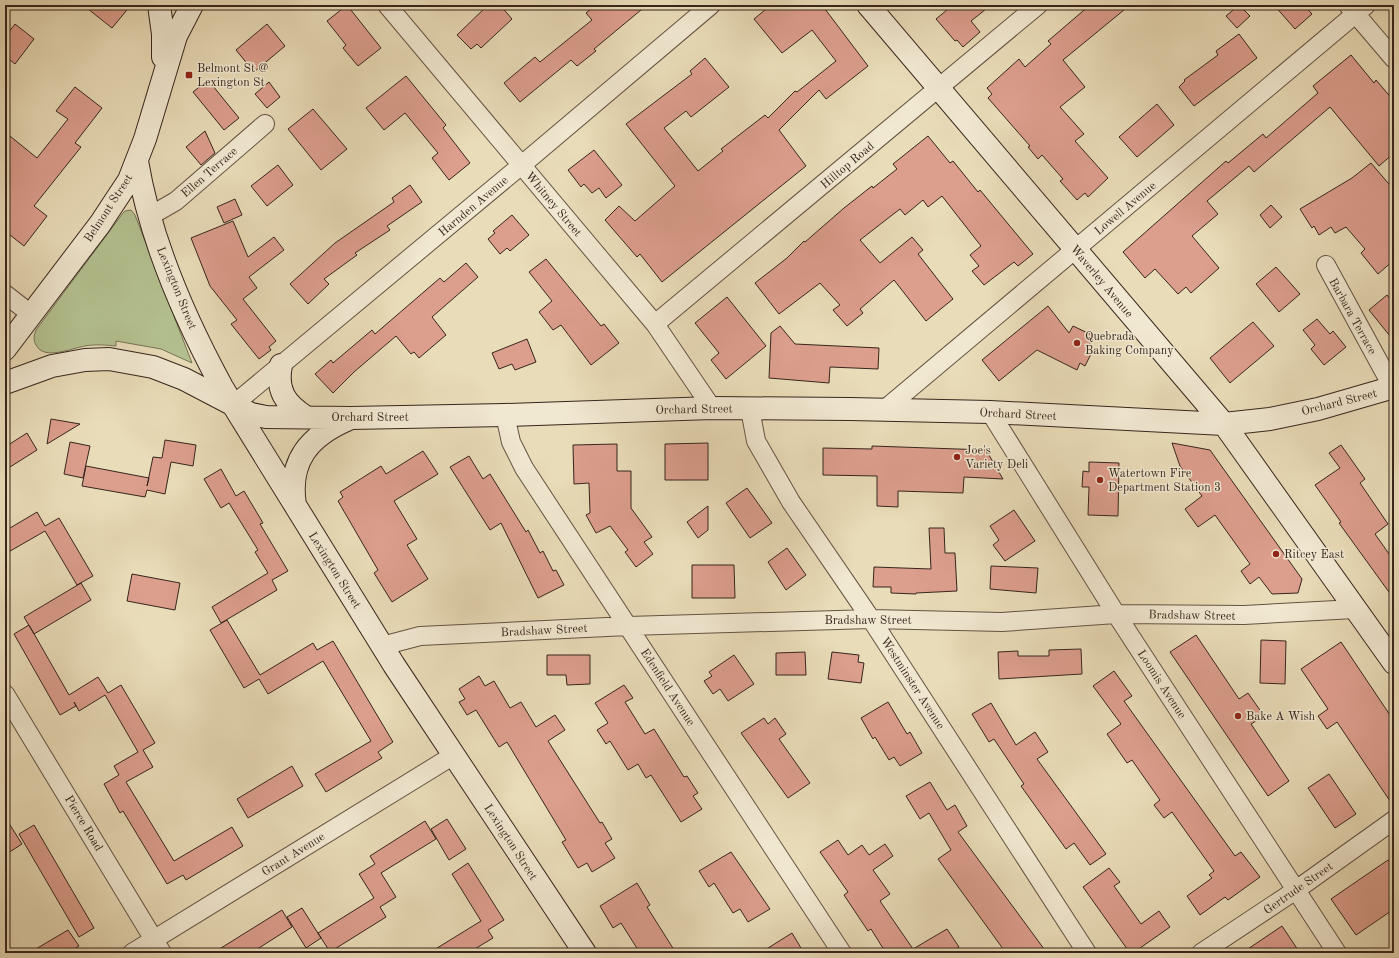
<svg xmlns="http://www.w3.org/2000/svg" width="1399" height="958" font-family="'Old Standard TT',serif">
  <style>
    .green { fill: #b4c190; stroke: #767356 }
    .building { fill: #dc9e8d; stroke: #37251d }
    .lines { fill: none; stroke-linecap: round; stroke-linejoin: round }
    .street-casing { stroke: #645344; stroke-width: 20 }
    .secondary-casing { stroke: #37251d; stroke-width: 24 }
    .street { stroke: #f1e8d1; stroke-width: 18 }
    .secondary { stroke: #f1e8d1; stroke-width: 22 }
    .poi-dot { fill: #8f2418; stroke: #f1e8d1; stroke-width: 1.5 }
    .labels { text-anchor: middle; stroke-width: 3; stroke-linejoin: round; paint-order: stroke }
    .poi-label { font-size: 12px; fill: #37251d; stroke: #f1e8d1; text-anchor: start }
    .street-label { font-size: 12px; fill: #37251d; stroke: #f1e8d1 }
  </style>
  <rect width="100%" height="100%" fill="#e9dcb8"/>
  <filter id="stains"><feTurbulence type="fractalNoise" baseFrequency=".005" numOctaves="4"/><feColorMatrix values="0 0 0 0 .2 0 0 0 0 .09 0 0 0 0 .02 0 0 0 .5 -.17"/></filter>
  <radialGradient id="worn" r=".72"><stop offset=".6" stop-color="#630" stop-opacity="0"/><stop offset="1" stop-color="#630" stop-opacity=".3"/></radialGradient>
  <!-- green -->
  <path class="green" d="M 131,210 L 135,215 L 192,363 L 161,349 L 116,341 L 116,346 C 106,345 95,344 85,346 C 72,348 44,361 36,345 C 33,340 34,335 36,330 L 123,213 L 125,211 Z"/>
  <!-- building -->
  <path class="building" d="M 83,5 L 131,5 L 112,28 Z
    M 347,5 L 381,48 L 358,66 L 343,48 L 346,45 L 327,21 Z
    M 488,5 L 500,5 L 512,19 L 481,48 L 477,44 L 471,49 L 457,35 Z
    M 596,5 L 647,5 L 594,49 L 596,51 L 577,66 L 571,60 L 520,102 L 504,83 L 535,57 L 540,62 L 592,20 L 586,13 Z
    M 771,5 L 822,5 L 868,66 L 826,99 L 819,90 L 779,130 L 806,166 L 662,282 L 640,254 L 637,257 L 605,220 L 619,206 L 635,221 L 675,186 L 626,124 L 692,74 L 690,71 L 705,58 L 729,87 L 691,117 L 686,111 L 664,128 L 698,171 L 723,151 L 721,149 L 765,115 L 768,118 L 795,91 L 797,92 L 836,61 L 812,30 L 782,53 L 754,19 Z
    M 953,5 L 991,5 L 971,21 L 980,32 L 963,47 L 957,40 L 955,41 L 936,19 Z
    M 1090,5 L 1130,5 L 1063,60 L 1085,87 L 1060,107 L 1084,134 L 1075,141 L 1108,178 L 1088,197 L 1085,193 L 1077,200 L 1060,181 L 1063,179 L 1042,155 L 1038,159 L 1028,147 L 1030,146 L 988,98 L 992,94 L 987,88 L 1019,59 L 1025,67 L 1051,44 L 1048,41 Z
    M 1239,5 L 1250,16 L 1237,28 L 1226,16 Z
    M 1274,5 L 1304,5 L 1312,14 L 1295,29 Z
    M 15,24 L 34,39 L 15,64 L 5,56 L 5,37 Z
    M 267,24 L 285,46 L 254,72 L 236,50 Z
    M 1239,34 L 1257,58 L 1194,106 L 1179,87 L 1185,81 L 1184,80 L 1218,55 L 1216,51 Z
    M 1351,55 L 1374,83 L 1376,80 L 1394,101 L 1394,153 L 1379,166 L 1330,107 L 1254,172 L 1249,166 L 1207,201 L 1218,214 L 1192,236 L 1219,268 L 1191,293 L 1186,287 L 1178,294 L 1155,269 L 1145,278 L 1123,252 L 1226,161 L 1228,163 L 1263,134 L 1266,138 L 1318,93 L 1313,86 Z
    M 406,76 L 446,125 L 443,128 L 470,163 L 449,180 L 432,158 L 438,153 L 405,113 L 384,130 L 366,108 Z
    M 208,80 L 239,118 L 224,130 L 193,92 Z
    M 269,82 L 280,97 L 267,108 L 255,94 Z
    M 75,87 L 102,108 L 75,143 L 81,147 L 34,206 L 47,216 L 24,246 L 5,231 L 5,132 L 37,158 L 68,119 L 56,111 Z
    M 1157,104 L 1174,125 L 1137,157 L 1119,137 Z
    M 313,109 L 347,149 L 321,170 L 288,129 Z
    M 205,131 L 215,153 L 201,165 L 186,147 Z
    M 928,136 L 950,163 L 953,161 L 978,192 L 980,190 L 1033,254 L 1018,266 L 1014,262 L 984,285 L 972,271 L 979,266 L 970,255 L 981,246 L 942,196 L 928,207 L 923,200 L 905,215 L 900,209 L 860,240 L 880,263 L 912,237 L 923,250 L 918,254 L 953,299 L 926,321 L 894,280 L 860,309 L 863,313 L 847,326 L 833,310 L 840,305 L 820,283 L 779,314 L 755,283 L 787,258 L 804,241 L 805,242 L 844,208 L 872,186 L 873,188 L 897,169 L 893,164 Z
    M 594,150 L 622,185 L 606,198 L 599,188 L 592,193 L 584,184 L 581,187 L 568,170 Z
    M 1371,163 L 1394,190 L 1394,260 L 1378,274 L 1361,253 L 1365,249 L 1346,227 L 1335,233 L 1331,227 L 1319,235 L 1314,226 L 1312,228 L 1300,209 L 1352,178 Z
    M 278,165 L 293,185 L 267,206 L 251,186 Z
    M 410,185 L 422,202 L 387,226 L 390,230 L 355,253 L 357,255 L 324,279 L 329,284 L 308,304 L 290,284 L 335,243 L 394,202 L 392,198 Z
    M 235,199 L 242,215 L 224,223 L 217,207 Z
    M 1271,205 L 1282,217 L 1270,228 L 1260,215 Z
    M 512,215 L 529,235 L 510,251 L 507,248 L 500,254 L 488,239 L 495,233 L 493,231 Z
    M 233,221 L 248,257 L 274,237 L 284,250 L 249,277 L 257,288 L 243,299 L 276,341 L 269,347 L 271,350 L 259,359 L 231,324 L 237,320 L 210,286 L 191,238 Z
    M 546,259 L 601,326 L 604,324 L 619,343 L 591,365 L 561,325 L 553,330 L 539,312 L 552,301 L 529,272 Z
    M 466,263 L 478,277 L 432,317 L 446,335 L 419,358 L 414,352 L 411,354 L 396,336 L 354,372 L 333,393 L 315,374 L 331,360 L 333,363 L 372,330 L 375,334 L 440,278 L 444,282 Z
    M 1276,267 L 1300,294 L 1279,312 L 1256,284 Z
    M 1387,295 L 1394,304 L 1394,341 L 1369,310 Z
    M 727,297 L 766,346 L 726,379 L 711,360 L 719,353 L 695,323 Z
    M 1048,306 L 1069,333 L 1073,326 L 1094,336 L 1087,349 L 1092,352 L 1085,366 L 1080,363 L 1077,370 L 1037,350 L 999,381 L 982,360 Z
    M 1317,319 L 1330,334 L 1333,331 L 1346,347 L 1324,365 L 1311,349 L 1315,345 L 1303,330 Z
    M 1253,322 L 1274,346 L 1230,383 L 1210,358 Z
    M 780,326 L 795,344 L 879,348 L 878,369 L 830,367 L 829,383 L 769,378 L 771,333 Z
    M 527,339 L 536,362 L 515,370 L 512,364 L 499,369 L 492,353 Z
    M 51,419 L 80,424 L 47,444 Z
    M 27,433 L 37,450 L 10,467 L 5,459 L 5,447 Z
    M 165,440 L 196,445 L 193,466 L 171,462 L 165,494 L 147,490 L 145,497 L 82,486 L 86,466 L 149,478 L 147,486 L 153,457 L 162,458 Z
    M 70,442 L 90,446 L 83,478 L 64,474 Z
    M 708,443 L 708,480 L 665,480 L 665,444 Z
    M 1172,443 L 1210,450 L 1302,579 L 1298,593 L 1272,594 L 1259,577 L 1250,584 L 1241,571 L 1250,564 L 1215,515 L 1198,527 L 1185,509 L 1202,496 L 1180,466 Z
    M 617,444 L 617,471 L 631,471 L 631,508 L 652,537 L 644,542 L 653,554 L 636,567 L 625,552 L 628,550 L 610,526 L 596,533 L 586,515 L 590,513 L 589,483 L 574,484 L 573,445 Z
    M 1341,445 L 1365,479 L 1360,483 L 1388,524 L 1375,534 L 1394,561 L 1394,599 L 1339,523 L 1341,522 L 1315,485 L 1340,468 L 1329,453 Z
    M 872,446 L 986,450 L 1003,479 L 964,477 L 963,493 L 898,491 L 898,507 L 877,506 L 877,476 L 823,475 L 823,448 L 872,449 Z
    M 423,451 L 438,474 L 394,501 L 417,539 L 407,545 L 428,579 L 392,602 L 374,573 L 378,570 L 338,501 L 343,497 L 340,492 L 381,466 L 386,474 Z
    M 469,456 L 483,479 L 490,474 L 526,532 L 528,530 L 540,553 L 543,551 L 553,571 L 556,570 L 564,585 L 538,598 L 501,523 L 490,530 L 450,467 Z
    M 1089,462 L 1119,463 L 1118,516 L 1088,515 L 1089,487 L 1082,487 L 1083,471 L 1089,472 Z
    M 221,469 L 236,496 L 244,491 L 263,523 L 260,524 L 288,571 L 272,580 L 277,590 L 221,623 L 212,607 L 268,573 L 255,552 L 258,550 L 229,503 L 221,508 L 204,479 Z
    M 747,488 L 772,523 L 750,538 L 726,503 Z
    M 708,506 L 708,530 L 698,538 L 687,522 Z
    M 1014,510 L 1035,541 L 1005,561 L 993,545 L 999,540 L 990,526 Z
    M 37,512 L 45,526 L 59,518 L 93,576 L 77,585 L 45,531 L 5,554 L 5,531 Z
    M 929,528 L 944,528 L 945,553 L 955,553 L 957,591 L 916,593 L 916,594 L 891,593 L 891,587 L 873,587 L 874,567 L 931,569 Z
    M 787,548 L 806,575 L 786,590 L 768,562 Z
    M 692,565 L 734,565 L 735,598 L 692,598 Z
    M 991,566 L 1038,568 L 1036,593 L 990,589 Z
    M 132,574 L 180,583 L 175,610 L 127,601 Z
    M 81,583 L 91,600 L 34,634 L 24,617 Z
    M 227,620 L 260,675 L 313,643 L 317,650 L 333,641 L 393,742 L 378,752 L 382,758 L 326,792 L 315,774 L 371,741 L 323,661 L 268,694 L 259,679 L 244,688 L 210,630 Z
    M 29,625 L 69,695 L 98,677 L 108,693 L 121,685 L 155,743 L 143,750 L 153,767 L 126,782 L 174,861 L 232,827 L 243,846 L 186,880 L 183,875 L 167,884 L 123,811 L 120,813 L 104,784 L 119,775 L 114,766 L 138,752 L 105,695 L 79,711 L 74,702 L 76,706 L 60,715 L 14,634 Z
    M 1196,635 L 1239,699 L 1248,693 L 1264,716 L 1251,724 L 1289,781 L 1268,796 L 1170,652 Z
    M 1261,640 L 1286,641 L 1285,684 L 1260,683 Z
    M 1341,642 L 1394,721 L 1394,807 L 1337,722 L 1327,729 L 1318,716 L 1328,709 L 1301,669 Z
    M 1081,649 L 1082,674 L 999,679 L 998,652 L 1018,651 L 1018,656 L 1049,656 L 1049,650 Z
    M 805,652 L 806,675 L 776,675 L 776,653 Z
    M 832,652 L 859,655 L 858,662 L 864,663 L 861,683 L 828,679 Z
    M 547,655 L 590,655 L 590,684 L 567,685 L 566,675 L 547,675 Z
    M 734,655 L 754,684 L 728,701 L 720,689 L 713,694 L 704,681 L 712,676 L 709,672 Z
    M 1114,671 L 1132,696 L 1124,701 L 1235,856 L 1241,852 L 1260,877 L 1228,900 L 1225,897 L 1200,915 L 1187,896 L 1212,878 L 1209,875 L 1214,871 L 1172,812 L 1164,818 L 1154,805 L 1160,800 L 1132,760 L 1127,763 L 1107,734 L 1121,724 L 1093,686 Z
    M 479,676 L 485,686 L 494,681 L 510,708 L 521,702 L 536,727 L 555,715 L 565,730 L 548,741 L 600,823 L 602,822 L 612,839 L 605,843 L 615,858 L 592,872 L 587,863 L 578,868 L 562,842 L 566,840 L 507,742 L 499,747 L 476,710 L 467,715 L 459,702 L 465,699 L 459,689 Z
    M 624,685 L 633,698 L 625,702 L 645,734 L 654,729 L 684,777 L 687,776 L 698,793 L 693,796 L 702,809 L 681,822 L 651,775 L 646,778 L 638,764 L 628,770 L 610,741 L 606,744 L 597,730 L 608,723 L 595,703 Z
    M 888,702 L 907,734 L 910,732 L 922,753 L 900,766 L 894,757 L 889,760 L 875,737 L 873,739 L 861,718 Z
    M 991,703 L 1016,745 L 1035,732 L 1048,752 L 1037,759 L 1106,854 L 1090,865 L 1074,843 L 1066,849 L 1021,786 L 1024,784 L 994,739 L 989,742 L 972,714 Z
    M 764,718 L 768,724 L 775,718 L 786,734 L 779,739 L 810,783 L 788,798 L 741,733 Z
    M 292,766 L 303,786 L 248,818 L 237,799 Z
    M 1329,774 L 1356,814 L 1335,828 L 1308,788 Z
    M 930,782 L 947,810 L 955,805 L 967,826 L 958,832 L 1047,953 L 1006,953 L 938,859 L 951,850 L 929,813 L 920,819 L 906,796 Z
    M 5,817 L 22,844 L 5,855 Z
    M 447,819 L 466,849 L 449,860 L 431,829 Z
    M 425,821 L 436,839 L 381,873 L 396,897 L 380,907 L 386,917 L 330,952 L 318,933 L 374,898 L 359,874 L 375,864 L 370,856 Z
    M 34,825 L 94,928 L 79,937 L 19,834 Z
    M 838,840 L 848,855 L 862,845 L 869,855 L 885,844 L 893,856 L 873,870 L 890,894 L 880,901 L 913,949 L 947,929 L 959,947 L 949,953 L 886,953 L 871,929 L 868,931 L 844,895 L 848,892 L 820,852 Z
    M 731,852 L 770,909 L 748,922 L 740,909 L 733,913 L 714,883 L 709,887 L 699,871 Z
    M 1388,860 L 1394,869 L 1394,909 L 1356,935 L 1331,899 Z
    M 468,863 L 504,920 L 488,930 L 493,938 L 468,953 L 429,953 L 481,921 L 452,874 Z
    M 1109,868 L 1120,882 L 1114,886 L 1141,924 L 1159,911 L 1170,927 L 1133,953 L 1130,953 L 1083,887 Z
    M 637,883 L 650,905 L 647,907 L 676,953 L 640,953 L 621,923 L 613,928 L 600,906 Z
    M 302,908 L 321,938 L 306,948 L 287,917 Z
    M 282,910 L 292,927 L 251,953 L 213,953 Z
    M 1282,926 L 1300,953 L 1242,953 Z
    M 68,930 L 79,946 L 67,953 L 29,953 Z
    M 792,933 L 804,953 L 760,953 Z"/>
  <g class="lines">
    <!-- street casing -->
    <g class="street-casing">
      <path id="street" d="M 387,5 L 655,324 L 712,408
        M 1348,5 L 1394,59
        M 150,216 L 176,201 L 265,124
        M 1326,265 L 1393,388
        M 5,294 L 32,315
        M 655,324 L 1038,5
        M 233,405 L 530,158 L 711,5
        M 750,409 L 756,441 L 791,502 L 871,619 L 1087,953
        M 884,410 L 1366,5
        M 990,412 L 1116,614 L 1337,953
        M 505,415 L 511,442 L 524,468 L 842,953
        M 382,646 L 420,636 L 628,626 L 871,619 L 1002,622 L 1116,614 L 1244,615 L 1355,609
        M 5,694 L 162,953
        M 132,953 L 454,755
        M 1201,953 L 1296,890 L 1394,820"/>
    </g>
    <!-- secondary casing -->
    <g class="secondary-casing">
      <path id="secondary" d="M 159,5 L 163,34 L 163,57
        M 868,5 L 1224,424 L 1394,663
        M 137,161 C 150,240 184,317 222,387 L 394,665 L 585,953
        M 5,349 L 100,224 L 129,180 L 145,139 L 176,36 L 192,5
        M 281,365 C 276,390 285,404 306,417
        M 5,383 L 52,366 L 85,360 L 109,359 L 153,367 L 184,379 L 251,414 L 266,417 L 351,418 L 505,415 L 712,408 L 850,409 L 990,412 L 1224,424 L 1270,419 L 1318,409 L 1394,387
        M 295,505 C 288,461 309,436 349,419"/>
    </g>
    <!-- street -->
    <use href="#street" class="street"/>
    <!-- secondary -->
    <use href="#secondary" class="secondary"/>
  </g>
  <!-- markers -->
  <g class="poi-dot">
    <rect x="185" y="71" width="8" height="8" rx="2"/>
    <circle cx="1077" cy="343" r="4"/>
    <circle cx="957" cy="457" r="4"/>
    <circle cx="1100" cy="480" r="4"/>
    <circle cx="1276" cy="554" r="4"/>
    <circle cx="1238" cy="716" r="4"/>
  </g>
  <g class="labels">
    <!-- poi labels -->
    <g class="poi-label">
      <text x="197" y="72">Belmont St @<tspan x="197" dy="14">Lexington St</tspan></text>
      <text x="1085" y="340">Quebrada<tspan x="1085" dy="14">Baking Company</tspan></text>
      <text x="965" y="454">Joe's<tspan x="965" dy="14">Variety Deli</tspan></text>
      <text x="1108" y="477">Watertown Fire<tspan x="1108" dy="14">Department Station 3</tspan></text>
      <text x="1284" y="558">Ritcey East</text>
      <text x="1246" y="720">Bake A Wish</text>
    </g>
    <!-- street labels -->
    <g class="street-label">
      <text transform="translate(847 165) rotate(-40)" y="4">Hilltop Road</text>
      <text transform="translate(209 172) rotate(-41)" y="4">Ellen Terrace</text>
      <text transform="translate(554 204) rotate(50)" y="4">Whitney Street</text>
      <text transform="translate(473 206) rotate(-40)" y="4">Harnden Avenue</text>
      <text transform="translate(108 208) rotate(-57)" y="4">Belmont Street</text>
      <text transform="translate(1125 208) rotate(-40)" y="4">Lowell Avenue</text>
      <text transform="translate(1102 281) rotate(50)" y="4">Waverley Avenue</text>
      <text transform="translate(177 288) rotate(68)" y="4">Lexington Street</text>
      <text transform="translate(1353 316) rotate(61)" y="4">Barbara Terrace</text>
      <text transform="translate(1339 402) rotate(-14)" y="4">Orchard Street</text>
      <text transform="translate(694 409) rotate(-1)" y="4">Orchard Street</text>
      <text transform="translate(1018 414) rotate(3)" y="4">Orchard Street</text>
      <text x="370" y="421">Orchard Street</text>
      <text transform="translate(335 570) rotate(58)" y="4">Lexington Street</text>
      <text transform="translate(1192 615) rotate(1)" y="4">Bradshaw Street</text>
      <text x="868" y="624">Bradshaw Street</text>
      <text transform="translate(544 630) rotate(-3)" y="4">Bradshaw Street</text>
      <text transform="translate(913 683) rotate(57)" y="4">Westminster Avenue</text>
      <text transform="translate(1162 684) rotate(57)" y="4">Loomis Avenue</text>
      <text transform="translate(668 687) rotate(57)" y="4">Edenfield Avenue</text>
      <text transform="translate(84 823) rotate(59)" y="4">Pierce Road</text>
      <text transform="translate(511 842) rotate(57)" y="4">Lexington Street</text>
      <text transform="translate(293 854) rotate(-32)" y="4">Grant Avenue</text>
      <text transform="translate(1298 888) rotate(-35)" y="4">Gertrude Street</text>
    </g>
  </g>
  <!-- margin -->
  <rect width="1399" height="958" fill="none" stroke="#e9dcb8" stroke-width="20"/>
  <rect x="6" y="6" width="1387" height="946" fill="none" stroke="#37251d" stroke-width="2"/>
  <rect x="10" y="10" width="1379" height="938" fill="none" stroke="#37251d"/>
  <rect width="100%" height="100%" filter="url(#stains)"/>
  <rect width="100%" height="100%" fill="url(#worn)"/>
</svg>
